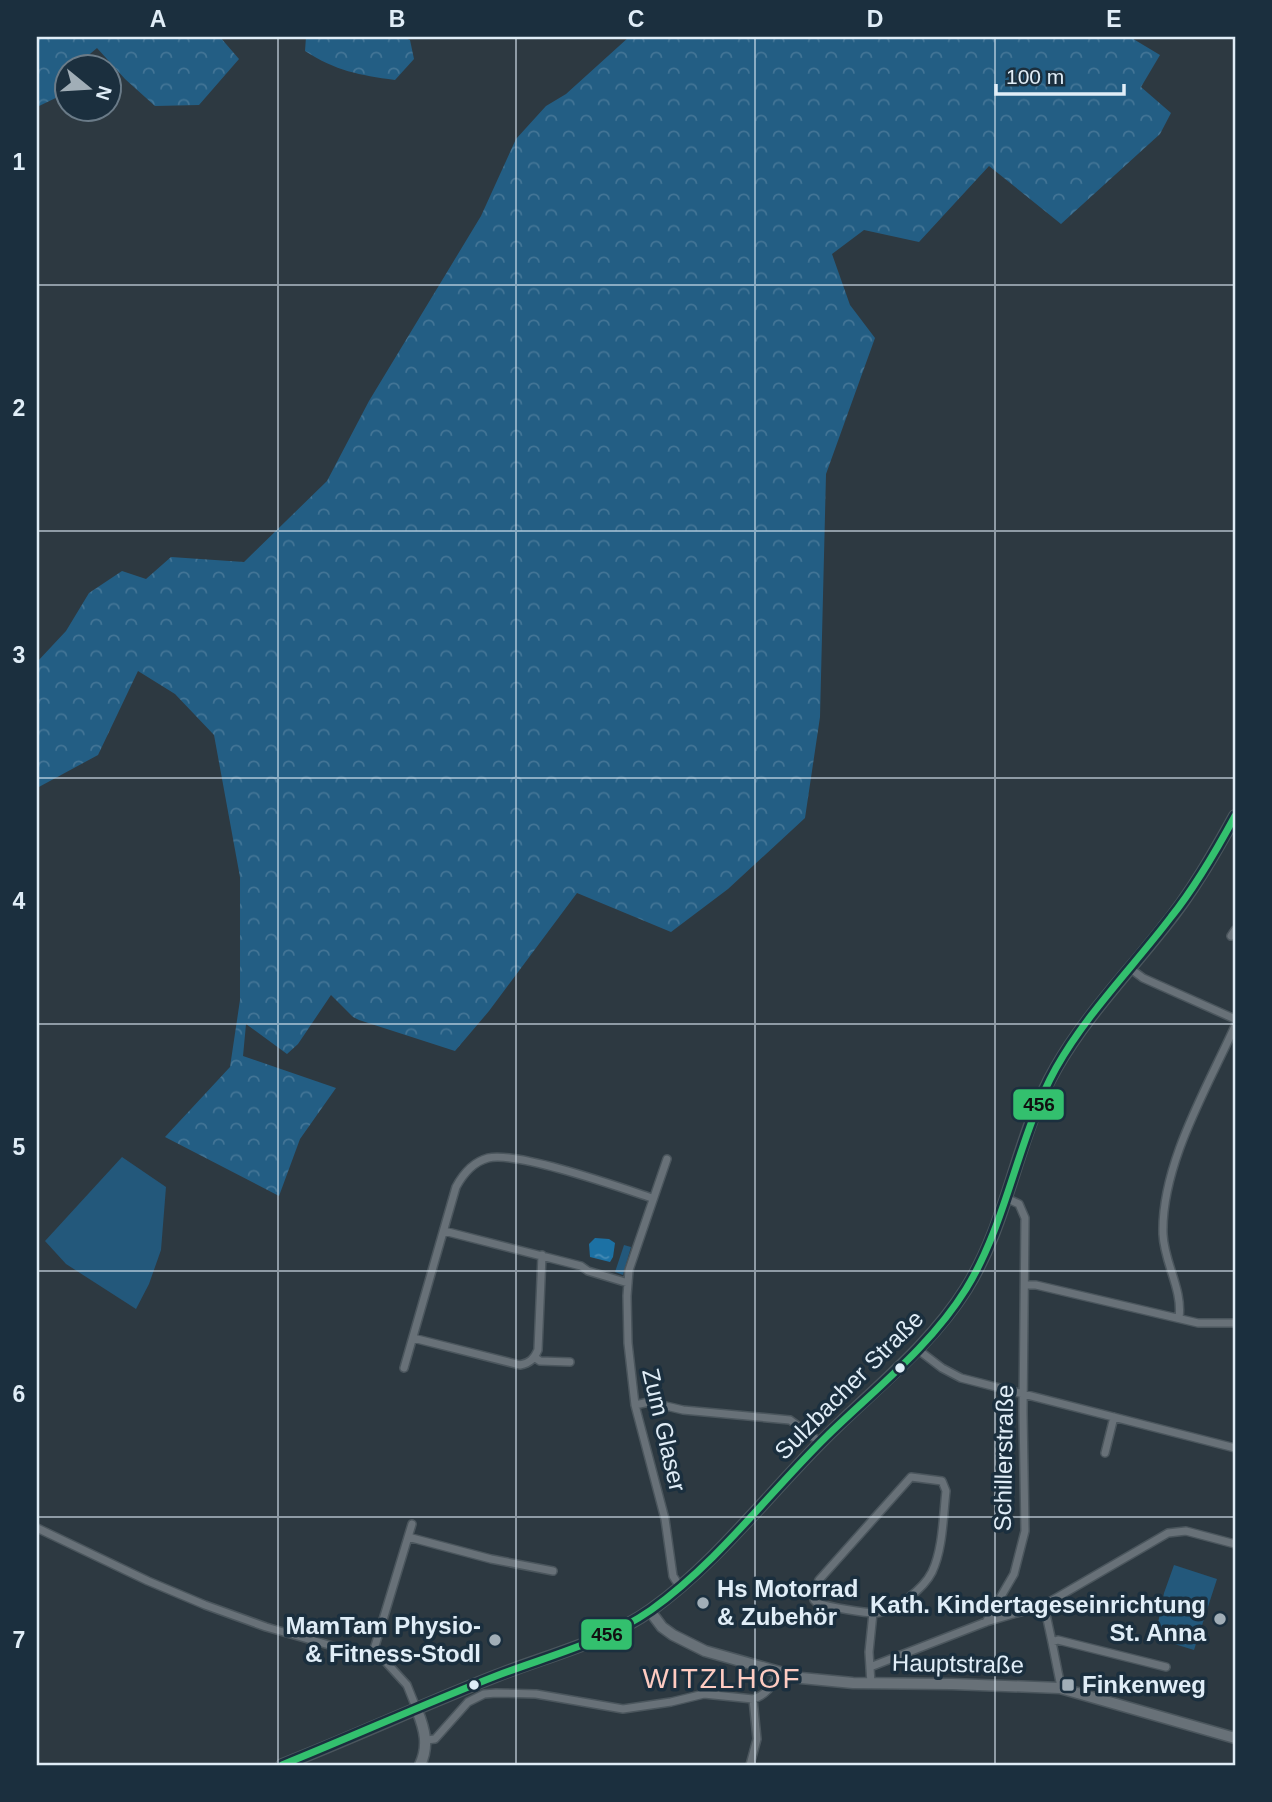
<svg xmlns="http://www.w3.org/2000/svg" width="1272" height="1802" font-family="Arial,sans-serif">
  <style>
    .green { fill: #23587b }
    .forest { fill: url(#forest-crowns) }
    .water { fill: url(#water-ripples) }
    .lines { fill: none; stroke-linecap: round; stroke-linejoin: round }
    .minor-casing { stroke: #4b565d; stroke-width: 10 }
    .tertiary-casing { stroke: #4b565d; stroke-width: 13 }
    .secondary-casing { stroke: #4b565d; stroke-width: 14 }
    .minor { stroke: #687178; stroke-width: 7 }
    .tertiary { stroke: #687178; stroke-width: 10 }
    .secondary { stroke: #687178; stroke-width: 10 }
    .bus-1-casing { stroke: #1b2f3e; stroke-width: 12 }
    .bus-1 { stroke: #33c06e; stroke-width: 7 }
    .grid { fill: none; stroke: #e0edf7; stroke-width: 2; stroke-opacity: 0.55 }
    .bus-dot { fill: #e0edf7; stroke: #1b2f3e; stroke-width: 2.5 }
    .poi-dot { fill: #a1aeb7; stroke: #1b2f3e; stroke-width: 2.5 }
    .labels { text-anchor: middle; stroke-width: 7; stroke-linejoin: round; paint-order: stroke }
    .street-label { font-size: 24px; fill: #e0edf7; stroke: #1b2f3e }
    .poi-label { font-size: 24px; font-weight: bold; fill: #e0edf7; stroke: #1b2f3e; text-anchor: start }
    .quarter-label { font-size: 28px; letter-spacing: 2px; fill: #fecbc1; stroke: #1b2f3e }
    .line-badge { stroke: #1b2f3e; stroke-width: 2.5 }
    .pale-badge-label { font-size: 19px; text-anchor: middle; font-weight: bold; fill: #111 }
    .neatline { fill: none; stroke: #e0edf7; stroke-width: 2.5 }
    .grid-label { font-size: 23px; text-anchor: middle; font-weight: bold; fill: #e0edf7 }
  </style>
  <defs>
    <pattern id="forest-crowns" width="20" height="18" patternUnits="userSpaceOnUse" patternTransform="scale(1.75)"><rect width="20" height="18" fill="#235e84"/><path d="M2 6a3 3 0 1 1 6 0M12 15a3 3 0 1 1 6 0" fill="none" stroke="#437596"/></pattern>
    <pattern id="water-ripples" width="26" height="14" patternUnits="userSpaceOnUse" patternTransform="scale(1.75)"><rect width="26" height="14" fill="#1c71a4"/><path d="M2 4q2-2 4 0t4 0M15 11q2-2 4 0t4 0" fill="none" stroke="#488cb6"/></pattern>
  </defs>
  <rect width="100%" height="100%" fill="#2d3941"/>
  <!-- green -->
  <path class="green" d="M 122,1157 L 166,1187 L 161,1250 L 149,1284 L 136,1309 L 66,1264 L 45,1241 Z
    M 624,1245 L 631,1247 L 623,1275 L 615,1272 Z
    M 1174,1565 L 1217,1579 L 1194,1650 L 1155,1638 L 1164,1593 Z"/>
  <!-- forest -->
  <path class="forest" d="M 37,37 L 220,37 L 239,59 L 199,105 L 155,106 L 125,79 L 97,48 L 84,59 L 82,66 L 66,66 L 66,93 L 37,107 Z
    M 306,37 L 402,37 L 410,40 L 414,59 L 395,80 C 359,75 336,71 305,51 Z
    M 629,37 L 1130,37 L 1160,55 L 1141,87 L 1171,113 L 1160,134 L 1061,224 L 989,166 L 919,242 L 864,230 L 832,254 L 850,305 L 875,338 L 826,474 L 820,717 L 805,818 L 728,889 L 671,932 L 577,893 L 489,1011 L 455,1051 L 359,1020 L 353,1017 L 331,995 L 298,1044 L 287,1054 L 246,1024 L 243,1056 L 336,1088 L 300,1139 L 279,1196 L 165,1137 L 230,1067 L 240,1000 L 240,877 L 214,735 L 175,694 L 138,671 L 98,755 L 37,788 L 37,662 L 66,631 L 89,593 L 122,571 L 146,579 L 171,557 L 244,562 L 327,481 L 369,401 L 481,216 L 516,139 L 546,106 L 566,94 Z"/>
  <!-- water -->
  <path class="water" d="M 595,1238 L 609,1239 L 615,1243 L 613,1257 L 610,1262 L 590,1257 L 589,1244 Z"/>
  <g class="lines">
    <!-- minor casing -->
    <g class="minor-casing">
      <path id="minor" d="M 1231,936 L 1235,930
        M 1131,969 L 1143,978 L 1235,1019
        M 667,1159 L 629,1270 L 627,1296 L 628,1343 L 635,1405 L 665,1519 L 673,1576 L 680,1587
        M 444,1231 L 581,1266 L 588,1271 L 628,1283
        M 1025,1285 L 1036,1285 L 1198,1323 L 1235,1323
        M 1179,1318 C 1183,1289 1164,1263 1163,1234 C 1161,1165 1207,1088 1235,1026
        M 413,1338 L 520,1365 C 530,1363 534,1359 538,1350 L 542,1255
        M 917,1349 L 942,1368 L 961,1378 L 1235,1448
        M 534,1357 L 540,1361 L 570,1362
        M 404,1368 L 456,1187 C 463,1174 473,1162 488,1158 C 517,1151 619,1187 652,1198
        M 635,1405 L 649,1402 L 683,1410 L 790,1420 L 820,1442
        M 1105,1453 L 1114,1417
        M 911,1477 L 942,1481 L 946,1491 C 943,1517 943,1549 932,1572 C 924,1588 895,1612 876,1613 C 863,1613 830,1607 817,1603 L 814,1600 L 814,1593 L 819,1580 Z
        M 37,1528 L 148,1581 L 205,1605 L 266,1627 L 385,1661 L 407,1685 L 417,1710
        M 408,1537 L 491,1559 L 553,1571
        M 1044,1605 L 1052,1642 L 1058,1640 L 1166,1667
        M 986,1622 L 1014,1574 L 1025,1531 L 1023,1412 L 1025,1218 L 1019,1204 L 1006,1198
        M 1052,1642 L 1060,1682 L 1060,1688
        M 372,1656 L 412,1524
        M 870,1667 L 986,1622 L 1044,1605 L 1168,1533 L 1186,1531 L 1235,1544
        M 871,1684 L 869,1652 L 873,1613
        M 426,1740 L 435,1739 L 468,1702 L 484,1694 L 496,1693 L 536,1694 L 623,1709 L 671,1702 L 704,1694 L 753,1699 C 764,1696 775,1685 777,1673
        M 750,1765 L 757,1739 L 753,1699"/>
    </g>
    <!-- tertiary casing -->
    <g class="tertiary-casing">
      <path id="tertiary" d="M 650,1611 L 662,1627 L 673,1635 L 705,1651 L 801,1678 L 853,1683 L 952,1684 L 1060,1688 L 1235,1738
        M 417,1710 C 425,1730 429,1746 420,1765"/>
    </g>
    <!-- secondary casing -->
    <g class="secondary-casing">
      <path id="secondary" d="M 282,1765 C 354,1737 424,1704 496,1676 C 546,1656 608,1641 651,1610 C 715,1564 766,1497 821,1442 C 870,1392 929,1348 966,1289 C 1009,1221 1016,1137 1056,1068 C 1085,1017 1127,974 1163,928 C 1191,894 1214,854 1235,816"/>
    </g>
    <!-- minor -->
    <use href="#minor" class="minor"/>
    <!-- tertiary -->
    <use href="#tertiary" class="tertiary"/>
    <!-- secondary -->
    <use href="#secondary" class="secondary"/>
    <!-- bus-1 casing -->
    <g class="bus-1-casing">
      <path id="bus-1" d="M 282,1765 C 354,1736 424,1704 496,1676 C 548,1656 605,1642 651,1610 C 718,1562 768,1494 826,1437 C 874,1390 930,1347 966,1289 C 1008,1221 1017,1138 1056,1068 C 1087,1013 1133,967 1171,917 C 1196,886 1216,851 1235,816"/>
    </g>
    <!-- bus-1 -->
    <use href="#bus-1" class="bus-1"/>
  </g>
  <!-- grid -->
  <path class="grid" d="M 278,37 L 278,1765M 516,37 L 516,1765M 755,37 L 755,1765M 995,37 L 995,1765M 37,285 L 1235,285M 37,531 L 1235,531M 37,778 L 1235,778M 37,1024 L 1235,1024M 37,1271 L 1235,1271M 37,1517 L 1235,1517"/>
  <!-- markers -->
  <g class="bus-dot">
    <circle cx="900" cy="1368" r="6"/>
    <circle cx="474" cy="1685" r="6"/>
  </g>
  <g class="poi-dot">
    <circle cx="703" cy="1603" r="7"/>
    <circle cx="1220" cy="1619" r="7"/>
    <circle cx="495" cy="1640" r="7"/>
    <rect x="1061" y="1678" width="14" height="14" rx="3.5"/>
  </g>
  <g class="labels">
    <!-- street labels -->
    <g class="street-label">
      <text transform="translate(849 1385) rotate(-45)" y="8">Sulzbacher Straße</text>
      <text transform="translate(664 1430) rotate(77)" y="8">Zum Glaser</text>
      <text transform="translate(1004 1458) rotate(-89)" y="8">Schillerstraße</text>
      <text transform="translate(958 1664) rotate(1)" y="8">Hauptstraße</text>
    </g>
    <!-- poi labels -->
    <g class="poi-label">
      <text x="717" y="1597">Hs Motorrad<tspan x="717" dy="28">&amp; Zubehör</tspan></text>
      <text x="1206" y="1613" text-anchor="end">Kath. Kindertageseinrichtung<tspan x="1206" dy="28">St. Anna</tspan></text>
      <text x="481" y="1634" text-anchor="end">MamTam Physio-<tspan x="481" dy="28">&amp; Fitness-Stodl</tspan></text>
      <text x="1082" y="1693">Finkenweg</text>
    </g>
    <!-- quarter labels -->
    <g class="quarter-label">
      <text x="722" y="1688">WITZLHOF</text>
    </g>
  </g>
  <g class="line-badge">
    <rect x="1012" y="1088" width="53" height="33" rx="7" fill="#33c06e"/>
    <rect x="580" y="1618" width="53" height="33" rx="7" fill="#33c06e"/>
  </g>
  <g class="pale-badge-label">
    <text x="1039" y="1111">456</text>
    <text x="607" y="1641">456</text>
  </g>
  <!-- border -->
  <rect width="1272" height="1802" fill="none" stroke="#1b2f3e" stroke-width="77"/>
  <!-- north arrow -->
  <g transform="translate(88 88) rotate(108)"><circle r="33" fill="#1b2f3e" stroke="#6a7b88" stroke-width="2"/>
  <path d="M0-5L12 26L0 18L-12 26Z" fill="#a1aeb7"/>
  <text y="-10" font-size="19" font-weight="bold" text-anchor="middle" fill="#e0edf7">N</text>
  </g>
  <!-- scale -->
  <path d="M996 84v10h128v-10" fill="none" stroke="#e0edf7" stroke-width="3.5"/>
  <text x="1006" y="84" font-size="21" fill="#e0edf7" stroke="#1b2f3e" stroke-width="5" paint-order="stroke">100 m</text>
  <rect x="38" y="38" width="1196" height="1726" class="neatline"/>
  <g class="grid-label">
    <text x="158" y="27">A</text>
    <text x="397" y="27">B</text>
    <text x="636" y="27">C</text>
    <text x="875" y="27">D</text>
    <text x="1114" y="27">E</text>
    <text x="19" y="170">1</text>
    <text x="19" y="416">2</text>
    <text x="19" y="663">3</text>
    <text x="19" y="909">4</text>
    <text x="19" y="1155">5</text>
    <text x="19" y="1402">6</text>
    <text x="19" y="1648">7</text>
  </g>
</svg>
